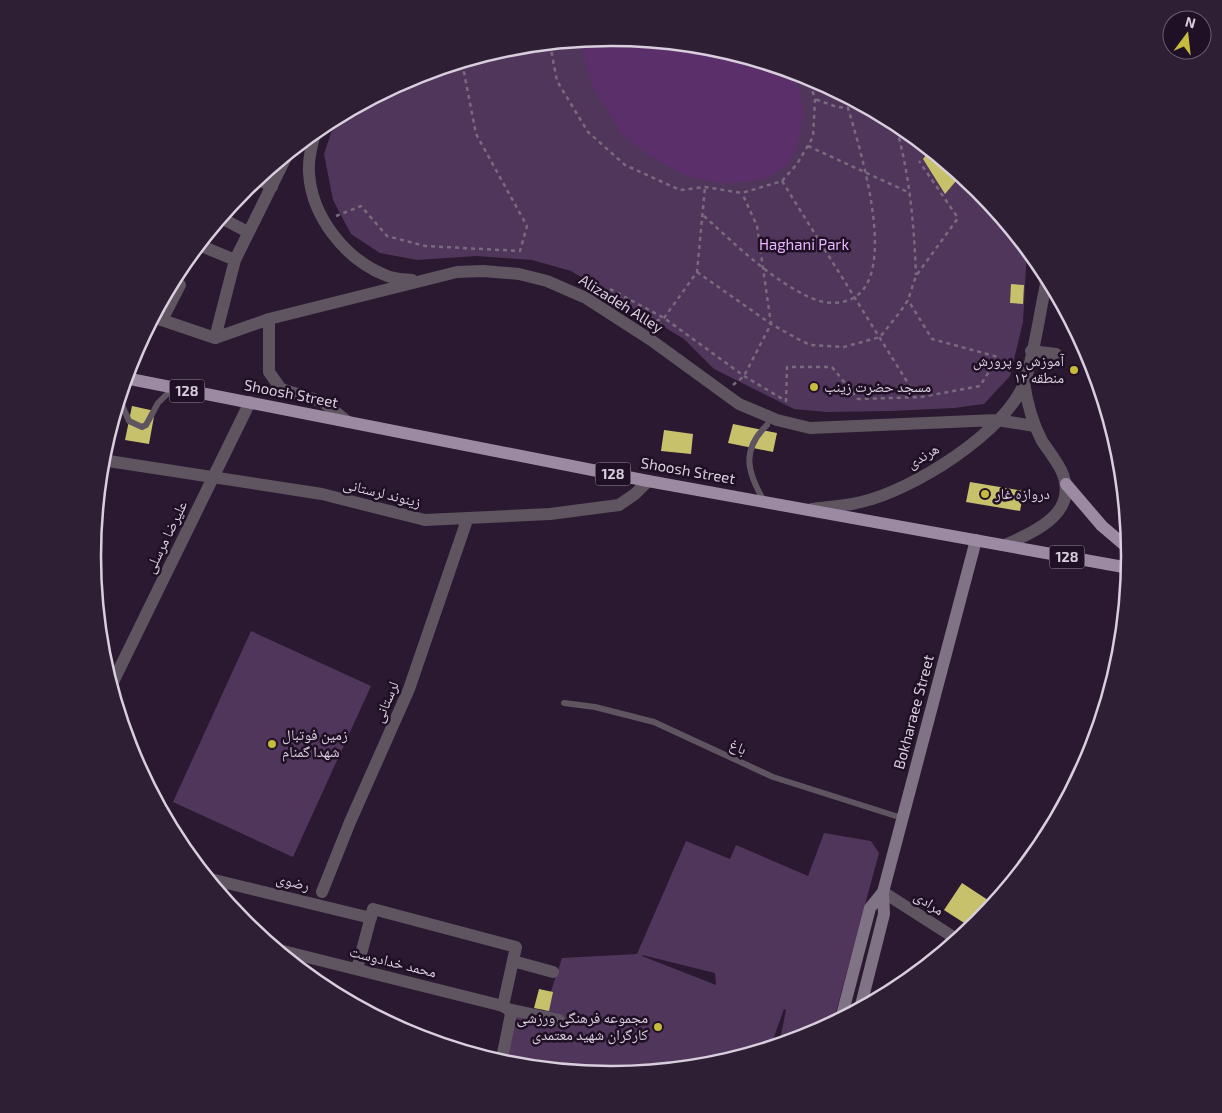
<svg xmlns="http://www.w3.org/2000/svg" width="1222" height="1113" font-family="'Exo 2','Noto Naskh Arabic',sans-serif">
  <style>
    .green { fill: #51365b; fill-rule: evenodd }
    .water { fill: #5a2f6a }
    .building { fill: #c8c16c }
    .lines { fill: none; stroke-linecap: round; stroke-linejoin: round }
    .path { stroke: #796b7e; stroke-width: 2.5; stroke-dasharray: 4 4; stroke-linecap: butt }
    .service { stroke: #5e5561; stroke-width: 6 }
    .minor { stroke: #5e5561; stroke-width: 12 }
    .tertiary { stroke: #5e5561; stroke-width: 12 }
    .secondary { stroke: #807386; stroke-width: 12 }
    .primary { stroke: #9b8aa2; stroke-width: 12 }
    .poi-dot { fill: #c6bb3c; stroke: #201026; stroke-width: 2 }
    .labels { text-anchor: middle; stroke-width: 5; stroke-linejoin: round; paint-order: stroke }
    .shield { fill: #201026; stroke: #a295a6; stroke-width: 1 }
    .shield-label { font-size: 14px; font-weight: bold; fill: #d9cedd }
    .park-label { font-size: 15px; fill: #eab7fe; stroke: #201026 }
    .street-label { font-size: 15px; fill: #d9cedd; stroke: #201026 }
    .poi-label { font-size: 15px; fill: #d9cedd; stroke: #201026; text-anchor: start }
    .rim { fill: none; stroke: #d9cedd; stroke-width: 2.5 }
  </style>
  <rect width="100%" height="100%" fill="#2a1930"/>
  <!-- green -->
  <path class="green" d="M 611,38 L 713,48 L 810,77 L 900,125 L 978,190 L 1027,249 L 1023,322 L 1010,376 L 984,404 L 954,408 L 891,411 L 826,412 L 794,409 L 714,369 L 684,339 L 571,271 L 532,260 L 477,256 L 417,260 L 380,253 L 351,234 L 333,200 L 324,154 L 335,121 L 339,116 L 413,77 L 510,47 Z
    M 251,631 L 371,686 L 293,857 L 173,802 Z
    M 824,833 L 871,841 L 879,853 L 833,1023 L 809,1036 L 779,1045 L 786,1010 L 784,1009 L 770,1048 L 712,1066 L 611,1075 L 506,1064 L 516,1014 L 540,1024 L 562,958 L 637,954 L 686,841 L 730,859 L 736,845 L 808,876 ZM 642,955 L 715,973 L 716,985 L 642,956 Z
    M 949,940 L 954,943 L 904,984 L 906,973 Z"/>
  <!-- water -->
  <path class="water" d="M 611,38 L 657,42 L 670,50 L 692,52 L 697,46 L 713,48 L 791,71 L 801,95 L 803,117 L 797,146 L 786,166 L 764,179 L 724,184 L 686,176 L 649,155 L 623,136 L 592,85 L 581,45 L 582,40 Z"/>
  <!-- building -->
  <path class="building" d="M 930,150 L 961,175 L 945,194 L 923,159 Z
    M 1011,284 L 1024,285 L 1023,304 L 1010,303 Z
    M 132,406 L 155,411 L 149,444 L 125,440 Z
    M 733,424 L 777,433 L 773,452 L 728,443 Z
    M 664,430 L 693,434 L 691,454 L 661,451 Z
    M 970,482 L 1024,491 L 1020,511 L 966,502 Z
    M 962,883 L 994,904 L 972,928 L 944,910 Z
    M 539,989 L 553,992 L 549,1011 L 534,1008 Z"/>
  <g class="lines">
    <!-- path -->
    <path class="path" d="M 550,44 L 557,81 L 588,132 L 625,165 L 680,190 L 705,187 L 742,193 L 782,181 L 797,164 L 813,137 L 815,99 L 808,77
      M 897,130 C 910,178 914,225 916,275
      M 808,146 L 910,193
      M 782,181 L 916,396
      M 336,216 L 361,206 L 387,236 L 425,246 L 520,251 L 527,226 L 476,134 L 462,62
      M 704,216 C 736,245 769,278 809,297 C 821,303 837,305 849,300 C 902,280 859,146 848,108 L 837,107 L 815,99
      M 697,272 L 771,324 L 798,339 L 810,345 L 844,347 L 880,337 L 900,312 L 908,300 L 916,276 L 958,218 L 919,161
      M 610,289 L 664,318 L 744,376 L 786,401 L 787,367 L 832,367 L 858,399 L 921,397 L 980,386 L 998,357 L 932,339 L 908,300
      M 649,324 L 664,318 L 697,272 L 705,187
      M 733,385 L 744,376 L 771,324 L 757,226 L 742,193"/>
    <!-- service -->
    <path class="service" d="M 119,398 L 129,421 L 142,427 L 146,425 L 158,403 L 173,388
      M 764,501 C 747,472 741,450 767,425
      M 564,703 L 595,707 L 654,722 L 773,777 L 902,818"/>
    <!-- minor -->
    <path class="minor" d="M 257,178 L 272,187
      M 221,218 L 248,232
      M 199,245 L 235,260
      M 1043,270 L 1046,284
      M 162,320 L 180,285 L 173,281
      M 215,338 L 235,260 L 288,153
      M 1031,351 L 1056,354
      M 102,460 L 322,494 L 425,520 L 550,514 L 619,505 L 635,494 L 648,481
      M 206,878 L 371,918
      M 322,892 L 350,822 L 409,689 L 467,520
      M 275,949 L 503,1006
      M 513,961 L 553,972
      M 357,969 L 373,909 L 516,947 L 503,1006 L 508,1009 L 511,1014 L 501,1063
      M 508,1009 L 559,1020"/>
    <!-- tertiary -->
    <path class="tertiary" d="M 316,130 C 312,143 308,158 309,172 C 311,216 345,259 385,275 C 393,279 403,279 412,280
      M 153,317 L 215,338 L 269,319 L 457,272 L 483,271 L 519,274 L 547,281 L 586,298 L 651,340 L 739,404 L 777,420 L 810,428 L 997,420 L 1035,426
      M 269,319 L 269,372 L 281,389 L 323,402 L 348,422
      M 812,509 C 828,507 845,506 861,502 C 911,491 1007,432 1025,381 C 1035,350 1039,316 1046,284
      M 1005,545 C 1036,531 1081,512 1061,470 C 1056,460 1048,450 1042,441 C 1032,422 1027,403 1024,382
      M 111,686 L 250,402
      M 883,892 L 958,940"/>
    <!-- secondary -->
    <path class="secondary" d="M 860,1009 L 884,914 L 883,892 L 976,540
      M 841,1019 L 870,908 L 883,892"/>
    <!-- primary -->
    <path class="primary" d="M 125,378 L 648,481 L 1129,568
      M 1066,484 L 1102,526 L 1129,549"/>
  </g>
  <!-- markers -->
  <g class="poi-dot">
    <circle cx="1074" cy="370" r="5"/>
    <circle cx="814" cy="387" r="5"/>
    <circle cx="985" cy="494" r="5"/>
    <circle cx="272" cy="744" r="5"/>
    <circle cx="658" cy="1027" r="5"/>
  </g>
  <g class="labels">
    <!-- shield labels -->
    <g class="shield">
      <rect x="169.5" y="379.5" width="35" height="23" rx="4"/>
      <rect x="595.5" y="462.5" width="35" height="23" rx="4"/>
      <rect x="1049.5" y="545.5" width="35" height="23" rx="4"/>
    </g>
    <g class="shield-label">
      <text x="187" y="396">128</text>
      <text x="613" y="479">128</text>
      <text x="1067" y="562">128</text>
    </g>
    <!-- park labels -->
    <g class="park-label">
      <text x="804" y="250">Haghani Park</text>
    </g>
    <!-- street labels -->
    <g class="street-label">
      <text transform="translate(621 304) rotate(32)" y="5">Alizadeh Alley</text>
      <text transform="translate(291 394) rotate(11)" y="5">Shoosh Street</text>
      <text transform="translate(923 456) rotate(-30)" y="5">هرندی</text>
      <text transform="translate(688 471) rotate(10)" y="5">Shoosh Street</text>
      <text transform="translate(382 493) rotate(14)" y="5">زینوند لرستانی</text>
      <text transform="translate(166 537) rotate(-64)" y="5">علیرضا مرسلی</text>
      <text transform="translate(386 702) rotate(-67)" y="5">لرستانی</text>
      <text transform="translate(914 712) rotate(-75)" y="5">Bokharaee Street</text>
      <text transform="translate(738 747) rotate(24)" y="5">باغ</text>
      <text transform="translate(293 882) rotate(14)" y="5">رضوی</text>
      <text transform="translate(929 903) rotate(33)" y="5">مرادی</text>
      <text transform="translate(393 962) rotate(14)" y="5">محمد خدادوست</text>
    </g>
    <!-- poi labels -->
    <g class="poi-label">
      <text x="1064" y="366" text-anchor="end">آموزش و پرورش<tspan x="1064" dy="17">منطقه ۱۲</tspan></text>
      <text x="824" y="392">مسجد حضرت زینب</text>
      <text x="995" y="499">دروازه غار</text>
      <text x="282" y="740">زمین فوتبال<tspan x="282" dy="17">شهدا گمنام</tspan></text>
      <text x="648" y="1023" text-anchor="end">مجموعه فرهنگی ورزشی<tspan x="648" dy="17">کارگران شهید معتمدی</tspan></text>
    </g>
  </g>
  <!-- crop -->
  <path d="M0 0H1222V1113H0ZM101 556a510 510 0 1 1 1020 0a510 510 0 1 1-1020 0Z" fill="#2f1f35" fill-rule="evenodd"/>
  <path class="rim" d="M101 556a510 510 0 1 1 1020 0a510 510 0 1 1-1020 0Z"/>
  <!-- north arrow -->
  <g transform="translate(1187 35) rotate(15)"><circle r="24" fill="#201026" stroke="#6a5c6f"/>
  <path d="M0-4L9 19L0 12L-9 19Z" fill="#c6bb3c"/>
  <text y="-8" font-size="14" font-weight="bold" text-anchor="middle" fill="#d9cedd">N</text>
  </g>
</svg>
